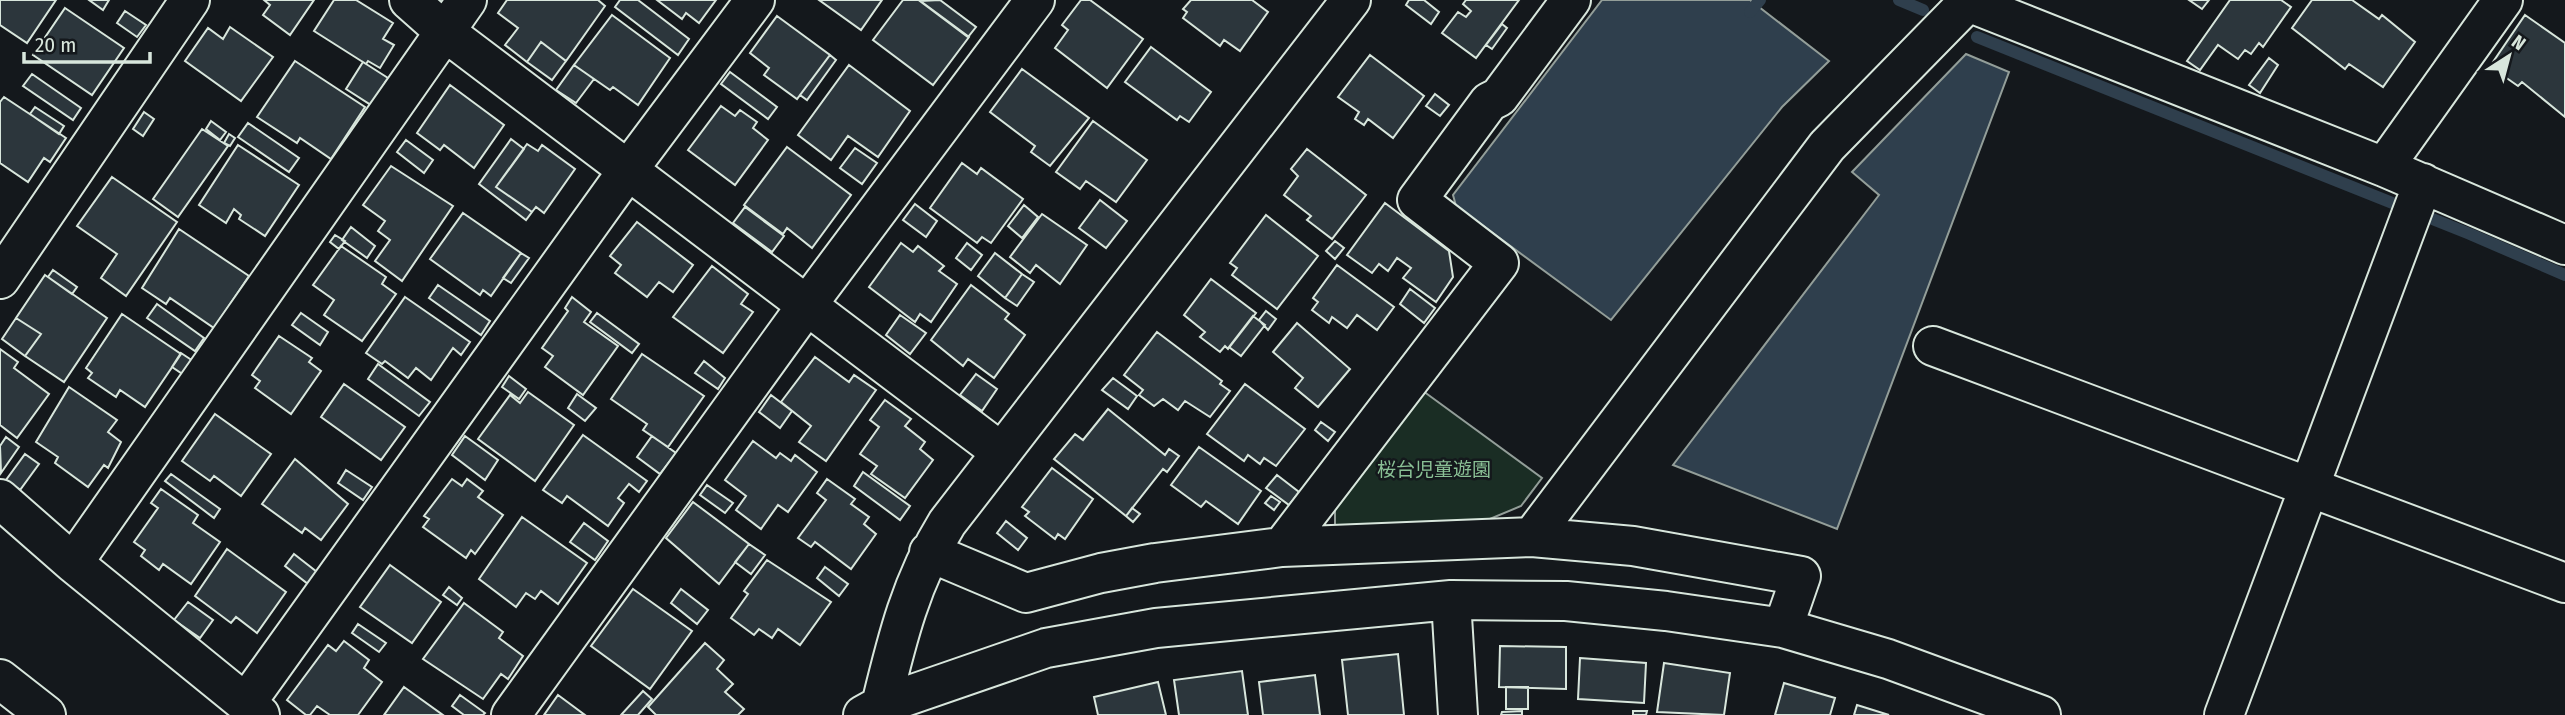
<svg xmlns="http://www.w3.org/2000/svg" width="2565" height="715" font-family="'Fira Sans Condensed','Noto Sans JP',sans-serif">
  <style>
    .green { fill: #1a2d24; stroke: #939e99; stroke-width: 2 }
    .water { fill: #2f3f4d; stroke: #939e99; stroke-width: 2 }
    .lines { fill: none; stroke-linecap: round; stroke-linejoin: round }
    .stream { stroke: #2f3f4d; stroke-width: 12 }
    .building { fill: #2c363c; stroke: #d8e6dc; stroke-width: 2 }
    .minor-casing { stroke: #d8e6dc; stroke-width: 42 }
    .highway-casing { stroke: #d8e6dc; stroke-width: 42 }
    .minor { stroke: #14181c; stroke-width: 38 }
    .highway { stroke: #14181c; stroke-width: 38 }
    .labels { text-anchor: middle; stroke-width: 5; stroke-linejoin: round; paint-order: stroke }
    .park-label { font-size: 19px; fill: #8ac095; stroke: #14181c }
  </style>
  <rect width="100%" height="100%" fill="#14181c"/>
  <!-- green -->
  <path class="green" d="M 1423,391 L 1542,478 L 1521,506 L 1485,521 L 1335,528 L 1335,508 Z"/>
  <!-- water -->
  <path class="water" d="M 1602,0 L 1750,0 L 1829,61 L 1782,107 L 1611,320 L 1456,206 L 1453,195 Z
    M 1966,54 L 2009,72 L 1837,529 L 1673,465 L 1879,195 L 1852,172 Z"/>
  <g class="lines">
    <!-- stream -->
    <path class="stream" d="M 1899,0 L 1923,10
      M 1750,12 L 1760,0
      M 1977,37 L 2470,234 L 2565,275"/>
  </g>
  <!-- building -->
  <path class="building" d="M 0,0 L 56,0 L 27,43 L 0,25 Z
    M 89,0 L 109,0 L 103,10 Z
    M 264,0 L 314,0 L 290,35 L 263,15 L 270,5 Z
    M 334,0 L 356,0 L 393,23 L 383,39 L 394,45 L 380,68 L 368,61 L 366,64 L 314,31 Z
    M 507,0 L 598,0 L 605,6 L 566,61 L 541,42 L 527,62 L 505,45 L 518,28 L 498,13 Z
    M 620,0 L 638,0 L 689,39 L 678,55 L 615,7 Z
    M 657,0 L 716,0 L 699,23 L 686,13 L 682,19 Z
    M 819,0 L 882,0 L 861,30 Z
    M 903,0 L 919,0 L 969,37 L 933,85 L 873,40 Z
    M 940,0 L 976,27 L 968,37 L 920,1 Z
    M 1081,0 L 1090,0 L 1143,39 L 1107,88 L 1055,48 L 1068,30 L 1062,25 Z
    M 1191,0 L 1252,0 L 1268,12 L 1240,51 L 1224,40 L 1220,46 L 1183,18 L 1187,12 L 1183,9 Z
    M 1409,0 L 1424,0 L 1439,12 L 1431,24 L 1406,5 Z
    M 1466,0 L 1519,0 L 1476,58 L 1442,33 L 1458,12 L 1466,17 L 1471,11 L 1463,4 Z
    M 2189,0 L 2209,0 L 2202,9 Z
    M 2230,0 L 2281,0 L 2291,7 L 2263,47 L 2259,43 L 2251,54 L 2245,50 L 2238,59 L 2218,45 L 2200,70 L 2187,61 Z
    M 2312,0 L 2352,0 L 2379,19 L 2382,15 L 2415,42 L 2383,87 L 2349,64 L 2345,69 L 2292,28 Z
    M 65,8 L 124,48 L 92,95 L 33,55 Z
    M 125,11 L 146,25 L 137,37 L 117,23 Z
    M 612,15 L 670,58 L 638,105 L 613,87 L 610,90 L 574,65 Z
    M 2525,15 L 2565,43 L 2565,117 L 2522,82 L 2518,86 L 2498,72 L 2501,67 L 2493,62 Z
    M 777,16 L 830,55 L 797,99 L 764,75 L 769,68 L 750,53 Z
    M 1502,24 L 1507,28 L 1492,49 L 1486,45 Z
    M 230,27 L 273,57 L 241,101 L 185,61 L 208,28 L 223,39 Z
    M 541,42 L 566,61 L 552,80 L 527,62 Z
    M 1151,47 L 1211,92 L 1189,122 L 1180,116 L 1177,120 L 1125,82 Z
    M 830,55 L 836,60 L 807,100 L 800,95 Z
    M 1370,55 L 1424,96 L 1393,138 L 1368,119 L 1364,125 L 1355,119 L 1359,112 L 1338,97 Z
    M 2269,58 L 2278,65 L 2260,93 L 2249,85 Z
    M 295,61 L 365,107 L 331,159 L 300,138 L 297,143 L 257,117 Z
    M 363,62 L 388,78 L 371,105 L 346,89 Z
    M 574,65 L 594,79 L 576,103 L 556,90 Z
    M 849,65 L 910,111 L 878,157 L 848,136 L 831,160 L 798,135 Z
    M 1022,69 L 1089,118 L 1050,166 L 1031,152 L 1035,146 L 990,112 Z
    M 730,72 L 777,107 L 768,119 L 721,84 Z
    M 32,74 L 81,108 L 73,120 L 23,86 Z
    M 450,85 L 504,125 L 474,168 L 444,145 L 440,150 L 417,133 Z
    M 1435,94 L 1449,105 L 1440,116 L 1426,106 Z
    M 4,97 L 66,138 L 50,162 L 44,158 L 28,182 L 0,163 L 0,102 Z
    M 721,106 L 735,116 L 740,110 L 757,122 L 753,128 L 768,140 L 735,185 L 688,150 Z
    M 35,107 L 64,126 L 59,134 L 30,114 Z
    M 144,112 L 154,119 L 143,136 L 133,129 Z
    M 211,121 L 226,132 L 220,140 L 206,129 Z
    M 1093,121 L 1147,160 L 1116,202 L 1086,181 L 1080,189 L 1056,172 Z
    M 248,123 L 299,158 L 289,172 L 238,137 Z
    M 202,129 L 228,146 L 178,217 L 153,199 Z
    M 229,134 L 235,138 L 230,146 L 224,143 Z
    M 511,139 L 524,149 L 496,187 L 532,212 L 526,220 L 479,184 Z
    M 406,140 L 433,160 L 424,173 L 397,152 Z
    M 527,144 L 538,151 L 542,145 L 575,169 L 544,213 L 536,207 L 532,212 L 496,187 Z
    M 238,145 L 299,185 L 265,236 L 239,219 L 241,215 L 234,209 L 226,223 L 199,205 Z
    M 787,147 L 851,195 L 812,248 L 787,228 L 783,234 L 744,205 Z
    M 855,148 L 877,163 L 862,184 L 840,168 Z
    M 1307,149 L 1366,195 L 1332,239 L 1307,220 L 1311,216 L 1284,195 L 1298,176 L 1291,169 Z
    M 962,163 L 977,174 L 981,168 L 1023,199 L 991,243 L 982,237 L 977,243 L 930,208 Z
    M 391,166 L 453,206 L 402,281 L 375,261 L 390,240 L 378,231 L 385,221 L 363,205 Z
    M 112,177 L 177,222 L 126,296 L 101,278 L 117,254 L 77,226 Z
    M 1100,200 L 1127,221 L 1106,248 L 1079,228 Z
    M 1385,203 L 1449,251 L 1453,277 L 1436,302 L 1403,278 L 1411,268 L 1397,258 L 1388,271 L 1379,264 L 1372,273 L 1347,255 Z
    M 915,204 L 937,221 L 926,237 L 903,220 Z
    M 1024,205 L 1038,217 L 1022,238 L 1008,226 Z
    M 745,207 L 784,236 L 772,252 L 733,223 Z
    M 463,213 L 521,253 L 491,296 L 483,290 L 480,295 L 430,259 Z
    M 1042,214 L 1087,245 L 1060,284 L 1036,265 L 1030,273 L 1010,257 Z
    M 1266,215 L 1318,256 L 1277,309 L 1232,275 L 1237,268 L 1230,263 Z
    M 637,222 L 693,265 L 673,292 L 659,282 L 647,297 L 615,273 L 621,265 L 610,256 Z
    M 351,227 L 375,246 L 367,258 L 342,240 Z
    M 179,229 L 249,276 L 214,328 L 170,298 L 166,304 L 142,288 Z
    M 335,235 L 345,241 L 339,249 L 330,242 Z
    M 1335,241 L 1344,248 L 1335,259 L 1326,251 Z
    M 901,243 L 913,252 L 918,246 L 944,266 L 939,271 L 957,284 L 931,322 L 920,314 L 915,322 L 869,287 Z
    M 967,243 L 982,255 L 971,270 L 956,258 Z
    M 341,246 L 386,277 L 382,284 L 396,294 L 362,341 L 324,315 L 334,300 L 313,285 Z
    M 521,253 L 529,258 L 511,283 L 503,278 Z
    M 995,253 L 1022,274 L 1005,298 L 978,276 Z
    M 1337,265 L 1394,307 L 1377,330 L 1357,315 L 1347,328 L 1332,317 L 1329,323 L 1312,310 L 1318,302 L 1313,298 Z
    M 712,266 L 748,294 L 741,304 L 753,312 L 723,353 L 673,317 Z
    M 53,270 L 77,287 L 72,294 L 48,277 Z
    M 1022,274 L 1034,282 L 1017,306 L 1005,298 Z
    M 45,275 L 107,318 L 64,382 L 25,356 L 41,334 L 16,318 Z
    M 1211,279 L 1256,313 L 1228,349 L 1225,346 L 1220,352 L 1200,337 L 1205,332 L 1184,315 Z
    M 438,285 L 490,321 L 481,335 L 429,298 Z
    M 971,285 L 1009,314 L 1005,319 L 1025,335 L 994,378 L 968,359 L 963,366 L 931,340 Z
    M 1410,289 L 1435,308 L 1424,323 L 1400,304 Z
    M 405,297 L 470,342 L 461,355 L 453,348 L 431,380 L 416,368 L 408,378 L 385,361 L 382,364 L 366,353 Z
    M 572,297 L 591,312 L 584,322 L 618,346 L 583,395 L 545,367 L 553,356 L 542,348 L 568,311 L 565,308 Z
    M 157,304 L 204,338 L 195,351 L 147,318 Z
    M 1266,311 L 1276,319 L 1268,330 L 1259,320 Z
    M 301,313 L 328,332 L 320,345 L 292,325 Z
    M 597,313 L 639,344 L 632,353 L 590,322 Z
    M 122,314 L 181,354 L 145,407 L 120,390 L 116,397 L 88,378 L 92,373 L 86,368 Z
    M 900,315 L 926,333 L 910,354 L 886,335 Z
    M 1253,316 L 1265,325 L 1241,356 L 1229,347 Z
    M 16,318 L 41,334 L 25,356 L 2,339 Z
    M 1297,323 L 1350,369 L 1318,407 L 1295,388 L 1303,378 L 1273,352 Z
    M 1157,332 L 1222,381 L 1220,384 L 1230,391 L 1210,417 L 1185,401 L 1178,410 L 1163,399 L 1154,406 L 1139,395 L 1143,390 L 1124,375 Z
    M 279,336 L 312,358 L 309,362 L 321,371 L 291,414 L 255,388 L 260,381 L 252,375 Z
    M 0,349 L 18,362 L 14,368 L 49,394 L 17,438 L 0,425 Z
    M 181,353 L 193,361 L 184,375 L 172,367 Z
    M 642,354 L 704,396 L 668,447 L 643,430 L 647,424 L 611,399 Z
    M 815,357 L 849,382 L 854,375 L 876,390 L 826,461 L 799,442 L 811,426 L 781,402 Z
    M 704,361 L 725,378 L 718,389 L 695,373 Z
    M 378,364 L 430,402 L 419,416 L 368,379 Z
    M 976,374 L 997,389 L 982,411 L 960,395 Z
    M 509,376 L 526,389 L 519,399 L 502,387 Z
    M 1113,378 L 1137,396 L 1128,409 L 1102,390 Z
    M 344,384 L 405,427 L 381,460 L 321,417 Z
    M 1245,384 L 1305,429 L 1276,466 L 1264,458 L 1260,464 L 1248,455 L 1244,461 L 1207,434 Z
    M 69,387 L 117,420 L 108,432 L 121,442 L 108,468 L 104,465 L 88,487 L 55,463 L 58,457 L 36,442 Z
    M 528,392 L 574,425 L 535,481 L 478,439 L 510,395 L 520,403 Z
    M 577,394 L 596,408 L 585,421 L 568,408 Z
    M 771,395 L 792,411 L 780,428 L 759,412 Z
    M 885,400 L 911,419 L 905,426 L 925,442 L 920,449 L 933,460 L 905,498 L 871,474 L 877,466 L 860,454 L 879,427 L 870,420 Z
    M 1108,409 L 1165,455 L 1169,449 L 1179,456 L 1167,472 L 1163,469 L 1126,516 L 1054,459 L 1075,434 L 1083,440 Z
    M 215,414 L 271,454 L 241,496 L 214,476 L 210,481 L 182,461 Z
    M 1321,422 L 1335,432 L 1328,441 L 1315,430 Z
    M 583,435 L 647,481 L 639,492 L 629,484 L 618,498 L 624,503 L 608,526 L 567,496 L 562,503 L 543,490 Z
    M 465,436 L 498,460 L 485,480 L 452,455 Z
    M 652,436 L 676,453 L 660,474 L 637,457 Z
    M 6,437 L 19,447 L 1,473 L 0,446 Z
    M 753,441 L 776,458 L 780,453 L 791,461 L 795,455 L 817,472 L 788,512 L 778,505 L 761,529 L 736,510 L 746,496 L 725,480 Z
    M 1199,447 L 1261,491 L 1238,524 L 1206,501 L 1201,507 L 1171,485 Z
    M 25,454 L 39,464 L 20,490 L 6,480 Z
    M 295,459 L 348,504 L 321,540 L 305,528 L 302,533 L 262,504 Z
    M 1052,468 L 1093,499 L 1065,539 L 1058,534 L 1055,539 L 1025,516 L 1029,512 L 1022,507 Z
    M 346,470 L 372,487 L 363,500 L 338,483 Z
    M 863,472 L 910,506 L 900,520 L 854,486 Z
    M 171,474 L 220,509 L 214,518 L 165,481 Z
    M 1277,475 L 1299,492 L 1289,505 L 1266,488 Z
    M 452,479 L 462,486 L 467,479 L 483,491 L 478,497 L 503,515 L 475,554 L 471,550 L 466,558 L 423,527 L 429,519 L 424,516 Z
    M 827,479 L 855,499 L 851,504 L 869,517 L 864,524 L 876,534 L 851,569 L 815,542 L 811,547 L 798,538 L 826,500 L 817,493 Z
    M 707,485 L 733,503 L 725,513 L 700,495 Z
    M 161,489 L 198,515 L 193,523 L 220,542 L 191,584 L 163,564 L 159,570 L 141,556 L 145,550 L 134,542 L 158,508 L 151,503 Z
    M 1271,496 L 1280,502 L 1274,510 L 1265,503 Z
    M 693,502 L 749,544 L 719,584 L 666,538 Z
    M 1132,508 L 1140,514 L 1133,522 L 1126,516 Z
    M 522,517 L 587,563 L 558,604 L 541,591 L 535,599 L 526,593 L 516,607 L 479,579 Z
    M 1006,521 L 1027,538 L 1018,550 L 997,533 Z
    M 584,523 L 608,541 L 595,560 L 570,542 Z
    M 749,544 L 765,555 L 751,574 L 735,562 Z
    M 227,549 L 286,592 L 257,633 L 236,617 L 231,623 L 195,596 Z
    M 294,554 L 317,572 L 308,584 L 285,566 Z
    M 767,560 L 831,602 L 800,645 L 778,629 L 772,638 L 759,629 L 754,635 L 731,618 L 748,594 L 744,591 Z
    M 390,565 L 441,602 L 412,643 L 360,607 Z
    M 825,567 L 848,584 L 839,596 L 817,578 Z
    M 449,587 L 462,598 L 457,605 L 443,595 Z
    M 633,589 L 692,631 L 650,689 L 591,646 Z
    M 681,589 L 708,610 L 697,624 L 671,603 Z
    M 188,602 L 213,620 L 200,638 L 174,620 Z
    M 464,603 L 503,632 L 499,638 L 523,656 L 508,679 L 501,674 L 483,699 L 423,659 Z
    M 358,624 L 386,643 L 379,652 L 352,633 Z
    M 344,641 L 369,660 L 364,668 L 382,682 L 358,715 L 330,715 L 317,706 L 310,715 L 306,715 L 287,700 L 328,645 L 336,651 Z
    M 705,643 L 724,660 L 717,669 L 733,684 L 725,692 L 744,709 L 738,715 L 656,715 L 648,707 Z
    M 1500,646 L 1566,647 L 1566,689 L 1499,687 Z
    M 1398,654 L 1404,715 L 1348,715 L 1342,660 Z
    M 1580,658 L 1646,663 L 1644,703 L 1578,699 Z
    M 1664,663 L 1730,673 L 1724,715 L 1657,712 Z
    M 1242,671 L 1248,715 L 1179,715 L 1174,680 Z
    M 1315,675 L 1320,715 L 1263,715 L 1259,682 Z
    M 1158,682 L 1166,715 L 1098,715 L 1094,697 Z
    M 1784,683 L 1835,698 L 1830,715 L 1775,715 Z
    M 404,687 L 443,715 L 384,715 Z
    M 1506,687 L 1528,687 L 1528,709 L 1506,709 Z
    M 643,691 L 652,699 L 638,715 L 621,715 Z
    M 460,695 L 485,713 L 483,715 L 464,715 L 452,706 Z
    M 558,695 L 585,715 L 544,715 Z
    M 1857,705 L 1889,715 L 1854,715 Z
    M 1522,711 L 1522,715 L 1501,715 L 1502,712 Z
    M 1633,711 L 1647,711 L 1646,715 L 1633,715 Z"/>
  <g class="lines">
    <!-- minor casing -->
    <g class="minor-casing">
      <path id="minor" d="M 409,0 L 444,31 L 1001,452
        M 1963,0 L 2384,167 L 2565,245
        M 2384,167 L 2503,0
        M 0,279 L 190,0
        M 1933,346 L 2565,583
        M 0,499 L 73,563 L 260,715
        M 1532,537 L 1827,146 L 1970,0
        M 1282,547 L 1499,263 L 1417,200 L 1489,102 L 1499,97 L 1571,0
        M 929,552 L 1026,593 L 1101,573 L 1155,563 L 1282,547 L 1532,537 L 1633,546 L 1801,576 L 1783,628
        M 73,563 L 467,0
        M 1451,600 L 1458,715
        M 246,703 L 628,170 L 755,0
        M 881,705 C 897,639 911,581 947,523 L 1351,0
        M 511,715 L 807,305 L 1035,0
        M 863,715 L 881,705 L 1046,648 L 1156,628 L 1451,600 L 1566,601 L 1666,611 L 1783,628 L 1888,659 L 2041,715
        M 2224,715 L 2423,183"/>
    </g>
    <!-- highway casing -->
    <g class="highway-casing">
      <path id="highway" d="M 0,679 L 46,715"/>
    </g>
    <!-- minor -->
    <use href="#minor" class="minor"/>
    <!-- highway -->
    <use href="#highway" class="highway"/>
  </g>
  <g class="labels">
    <!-- park labels -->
    <g class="park-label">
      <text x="1434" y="476">桜台児童遊園</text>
    </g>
  </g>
  <!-- north arrow -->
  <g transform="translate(2509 56) rotate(36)" stroke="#14181c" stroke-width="5" paint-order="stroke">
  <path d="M0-5L12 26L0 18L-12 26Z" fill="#d8e6dc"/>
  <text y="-10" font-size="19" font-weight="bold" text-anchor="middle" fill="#d8e6dc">N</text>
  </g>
  <!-- scale -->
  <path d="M24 52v10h126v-10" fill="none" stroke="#d8e6dc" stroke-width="3.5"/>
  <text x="35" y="52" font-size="21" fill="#d8e6dc" stroke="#14181c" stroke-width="5" paint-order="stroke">20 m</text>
</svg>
